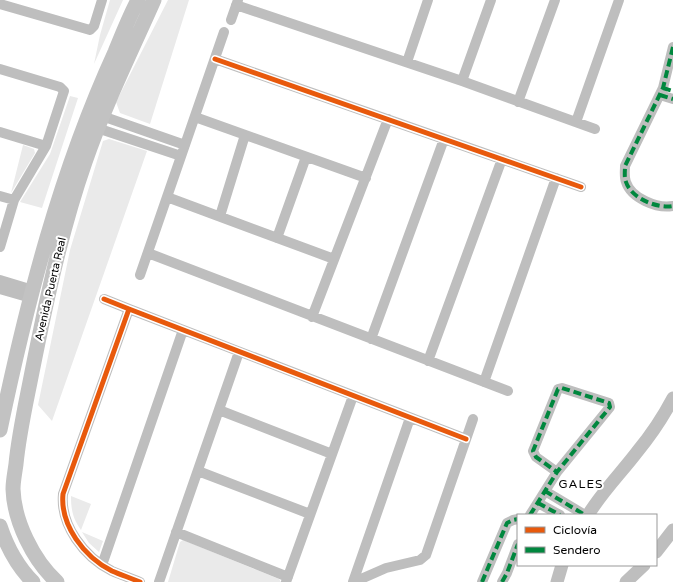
<svg xmlns="http://www.w3.org/2000/svg" width="673" height="582" font-family="'Varela Round',sans-serif">
  <style>
    .green { fill: #eaeaea }
    .lines { fill: none; stroke-linecap: round; stroke-linejoin: round }
    .minor { stroke: #bebebe; stroke-width: 10 }
    .tertiary { stroke: #bebebe; stroke-width: 13 }
    .secondary { stroke: #c2c2c2; stroke-width: 15 }
    .quiet { stroke: #00873e; stroke-width: 4; stroke-dasharray: 8 4; stroke-linecap: butt }
    .cycleway-casing { stroke: #fff; stroke-width: 8 }
    .cycleway { stroke: #e8590c; stroke-width: 5 }
    .labels { text-anchor: middle; stroke-width: 4; stroke-linejoin: round; paint-order: stroke }
    .street-label { font-size: 11px; fill: #000; stroke: #fff }
    .neighbourhood-label { font-size: 12px; letter-spacing: 1px; fill: #000; stroke: #fff }
  </style>
  <rect width="100%" height="100%" fill="#fff"/>
  <!-- green -->
  <path class="green" d="M 110,0 L 123,0 L 94,64 L 100,35 Z
    M 168,0 L 189,0 L 150,124 L 120,113 L 116,102 Z
    M 70,96 L 78,98 L 42,208 L 20,202 L 50,154 Z
    M 109,139 L 147,151 L 52,421 L 38,405 L 70,250 L 103,141 Z
    M 23,145 L 34,149 L 35,153 L 11,193 Z
    M 71,496 L 91,504 L 81,530 C 73,519 71,510 71,496 Z
    M 82,532 L 103,541 L 99,552 L 89,543 Z
    M 183,540 L 279,579 L 281,582 L 168,582 L 180,542 Z"/>
  <g class="lines">
    <!-- minor -->
    <path class="minor" d="M 0,4 L 90,30 L 94,26 L 102,0
      M 236,5 L 462,81 L 595,129
      M 231,20 L 238,0
      M 673,47 L 663,88 L 625,166 C 625,171 624,177 626,182 C 631,198 657,209 673,206
      M 215,59 L 581,187
      M 407,62 L 428,0
      M 0,69 L 60,87 L 64,91 L 46,146 L 14,200 L 0,247
      M 462,81 L 491,0
      M 660,95 L 673,99
      M 518,102 L 555,0
      M 102,116 L 185,145
      M 195,117 L 366,178
      M 576,122 L 619,0
      M 97,128 L 181,156
      M 0,132 L 46,146
      M 0,196 L 14,200
      M 167,197 L 334,259
      M 220,216 L 245,135
      M 277,238 L 306,157
      M 148,253 L 508,391
      M 140,275 L 224,32
      M 0,280 L 33,290
      M 0,289 L 31,298
      M 104,299 L 129,309 L 466,439
      M 129,309 L 63,494 C 60,525 84,557 112,571 C 121,575 131,578 140,582
      M 312,317 L 388,119
      M 371,339 L 444,139
      M 428,361 L 502,159
      M 484,382 L 556,178
      M 219,410 L 332,454
      M 198,471 L 310,514
      M 545,491 L 585,515
      M 538,503 L 560,515
      M 530,515 L 557,472 L 610,407 L 609,403 L 562,388 L 558,389 L 533,451 L 536,457 L 557,472
      M 176,532 L 288,577
      M 102,565 L 183,330
      M 159,582 L 239,352
      M 286,582 L 353,396
      M 353,582 L 410,418
      M 354,582 L 386,568 L 420,560 L 426,555 L 473,419
      M 482,582 L 507,523 L 513,520 L 518,519
      M 502,582 L 507,573 L 518,544"/>
    <!-- tertiary -->
    <path class="tertiary" d="M 588,515 C 602,492 621,473 637,452 C 651,435 663,417 673,398
      M 656,552 L 673,530
      M 557,582 L 562,565
      M 626,582 L 644,565"/>
    <!-- secondary -->
    <path class="secondary" d="M 0,430 C 27,301 60,172 115,52 C 122,35 129,17 138,0
      M 0,526 C 7,547 17,566 33,582
      M 57,582 C 33,560 14,521 13,489 C 13,481 15,472 16,464 C 19,433 26,403 32,372 C 46,302 61,231 85,162 C 104,107 130,54 154,0"/>
    <!-- quiet -->
    <path class="quiet" d="M 673,47 L 663,88 L 625,166 C 625,171 624,177 626,182 C 631,198 657,209 673,206
      M 663,88 L 673,91
      M 660,95 L 673,99
      M 545,491 L 585,515
      M 538,503 L 560,515
      M 530,515 L 557,472 L 610,407 L 609,403 L 562,388 L 558,389 L 533,451 L 536,457 L 557,472
      M 482,582 L 507,523 L 513,520 L 518,519
      M 502,582 L 507,573 L 518,544"/>
    <!-- cycleway casing -->
    <g class="cycleway-casing">
      <path id="cycleway" d="M 215,59 L 581,187
        M 104,299 L 129,309 L 466,439
        M 129,309 L 63,494 C 60,525 84,557 112,571 C 121,575 131,578 140,582"/>
    </g>
    <!-- cycleway -->
    <use href="#cycleway" class="cycleway"/>
  </g>
  <g class="labels">
    <!-- street labels -->
    <g class="street-label">
      <text transform="translate(50 289) rotate(-77)" y="4">Avenida Puerta Real</text>
    </g>
    <!-- neighbourhood labels -->
    <g class="neighbourhood-label">
      <text x="581" y="488">GALES</text>
    </g>
  </g>
  <!-- legend -->
  <rect x="517" y="514" width="140" height="52" fill="#ffffff" stroke="#999999"/>
  <rect x="525" y="527" width="20" height="6" fill="#e8590c" stroke="#999999"/>
  <text x="553" y="534" font-size="12" fill="#000000">Ciclovía</text>
  <rect x="525" y="547" width="20" height="6" fill="#00873e" stroke="#999999"/>
  <text x="553" y="554" font-size="12" fill="#000000">Sendero</text>
</svg>
